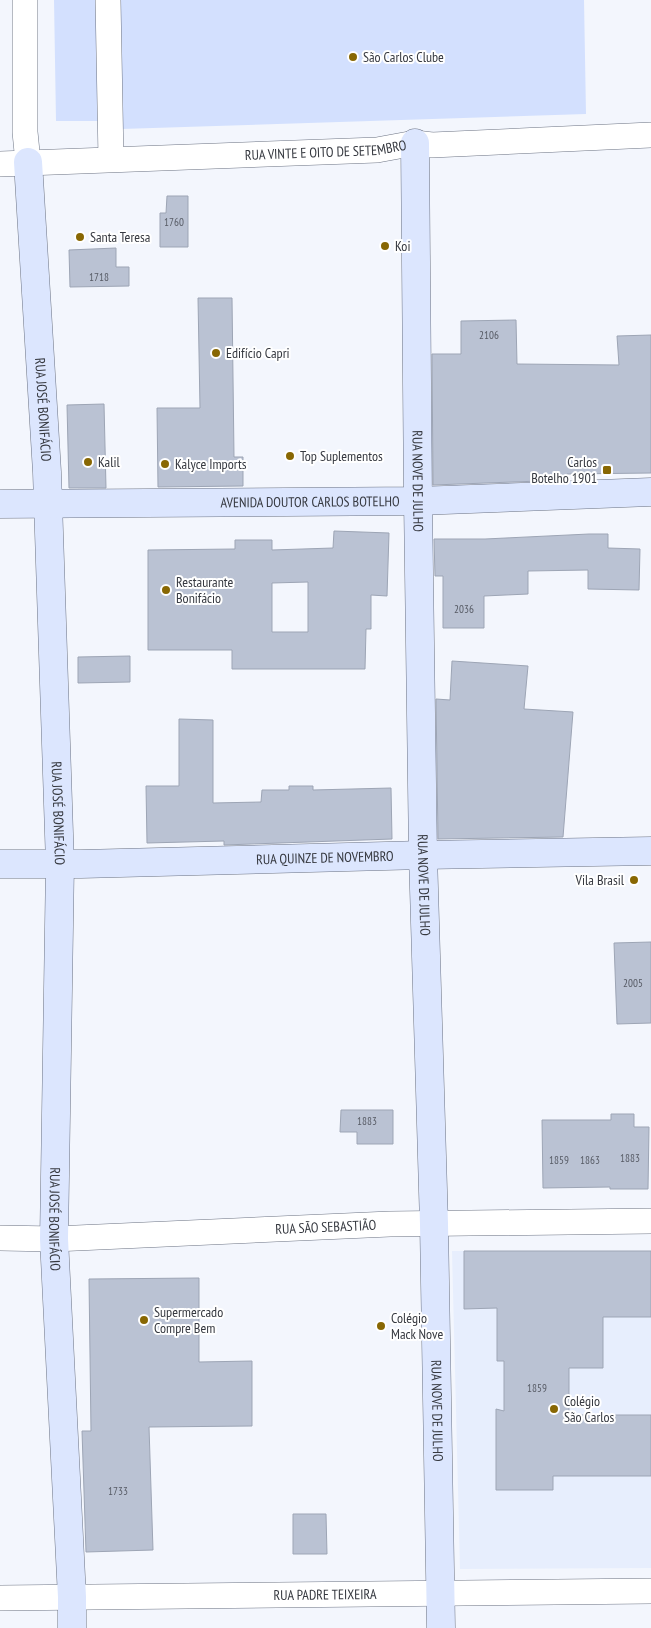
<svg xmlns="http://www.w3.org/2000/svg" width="651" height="1628" font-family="'PT Sans Narrow',sans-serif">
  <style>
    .built { fill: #e7eefd }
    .green { fill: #d3e0fe }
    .building { fill: #bac2d3; stroke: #9da5b5; fill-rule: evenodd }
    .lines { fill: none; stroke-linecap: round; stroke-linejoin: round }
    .minor-casing { stroke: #6d7484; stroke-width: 26 }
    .secondary-casing { stroke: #6d7484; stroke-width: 29 }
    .minor { stroke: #fff; stroke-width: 25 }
    .secondary { stroke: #dce6fe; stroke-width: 28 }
    .poi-dot { fill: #886703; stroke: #fff; stroke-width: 2 }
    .labels { text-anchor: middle; stroke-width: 4; stroke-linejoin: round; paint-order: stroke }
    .number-label { font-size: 11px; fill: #575b65 }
    .poi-label { font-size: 14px; fill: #363940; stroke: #fff; text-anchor: start }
    .street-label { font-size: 14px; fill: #363940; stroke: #fff }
  </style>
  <rect width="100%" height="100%" fill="#f3f6fd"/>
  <!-- built -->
  <path class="built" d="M 452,1251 L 651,1251 L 651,1568 L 460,1569 Z"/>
  <!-- green -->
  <path class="green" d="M 54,0 L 96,0 L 98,121 L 56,121 Z
    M 119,0 L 584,0 L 586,114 L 121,129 Z"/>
  <!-- building -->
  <path class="building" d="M 167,196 L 188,196 L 188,247 L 160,247 L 160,213 L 166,213 Z
    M 116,248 L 116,267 L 129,267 L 129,286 L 70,287 L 69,250 Z
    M 198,298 L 232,298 L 234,457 L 243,457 L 243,486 L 158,487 L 157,408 L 200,408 Z
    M 516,320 L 517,364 L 619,365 L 617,336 L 651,335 L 651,473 L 567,474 L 567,480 L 433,485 L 432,354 L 461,354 L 461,321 Z
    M 104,404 L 106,488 L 69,488 L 67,405 Z
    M 334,531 L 389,533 L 387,596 L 371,595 L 371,629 L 366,629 L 365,669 L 232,669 L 232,650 L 148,650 L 148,550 L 235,549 L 235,540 L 272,540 L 272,550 L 333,548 ZM 308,582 L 308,632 L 272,632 L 272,583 Z
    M 589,534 L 608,534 L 608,548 L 640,549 L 639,590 L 588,589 L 588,570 L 528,571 L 528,594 L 484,596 L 484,628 L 443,628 L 443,576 L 435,576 L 434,539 L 485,539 Z
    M 130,656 L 130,682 L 78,683 L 78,657 Z
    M 452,661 L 528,666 L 524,709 L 573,712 L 563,837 L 438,839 L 436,699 L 450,700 Z
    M 179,719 L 213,720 L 213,803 L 261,802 L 262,790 L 289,790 L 289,786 L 313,786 L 313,790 L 391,788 L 392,839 L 224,845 L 224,841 L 147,843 L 146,786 L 179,786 Z
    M 651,942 L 651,1023 L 617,1024 L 614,943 Z
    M 341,1110 L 393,1110 L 393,1144 L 357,1144 L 357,1132 L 340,1132 Z
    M 611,1114 L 634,1114 L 634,1127 L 649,1127 L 648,1189 L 610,1189 L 610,1187 L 543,1188 L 542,1120 L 611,1120 Z
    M 464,1251 L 651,1251 L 651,1317 L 603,1317 L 603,1368 L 569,1368 L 569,1415 L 651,1415 L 651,1476 L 553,1476 L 553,1490 L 496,1490 L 496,1409 L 504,1411 L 504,1361 L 497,1361 L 497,1308 L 464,1309 Z
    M 199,1278 L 199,1362 L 252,1361 L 252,1426 L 149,1427 L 153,1550 L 86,1552 L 82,1431 L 91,1431 L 89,1279 Z
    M 293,1514 L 326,1514 L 327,1554 L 293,1554 Z"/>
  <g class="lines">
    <!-- minor casing -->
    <g class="minor-casing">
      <g id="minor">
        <path d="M 25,0 L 25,132 L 28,162"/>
        <path d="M 108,0 L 111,159"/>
        <path id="s1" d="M 0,164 L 377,150 L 415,143 L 432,145 L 651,135"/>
        <path id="s2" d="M 0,1238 L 54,1239 L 390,1224 L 651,1221"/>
        <path id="s3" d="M 0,1598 L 651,1591"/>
      </g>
    </g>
    <!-- secondary casing -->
    <g class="secondary-casing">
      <g id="secondary">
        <path id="s4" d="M 415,143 L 418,501 L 423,855 L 434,1224 L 441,1628"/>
        <path id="s5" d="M 28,162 L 47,472 L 60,864 L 54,1239 L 72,1597 L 72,1628"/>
        <path id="s6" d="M 0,504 L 418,501 L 651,492"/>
        <path id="s7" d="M 0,864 L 81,864 L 423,855 L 651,851"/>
      </g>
    </g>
    <!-- minor -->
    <use href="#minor" class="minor"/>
    <!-- secondary -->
    <use href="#secondary" class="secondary"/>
  </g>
  <!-- markers -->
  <g class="poi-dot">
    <circle cx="353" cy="57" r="5"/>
    <circle cx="80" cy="237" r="5"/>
    <circle cx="385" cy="246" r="5"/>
    <circle cx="216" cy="353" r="5"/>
    <circle cx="290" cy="456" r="5"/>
    <circle cx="88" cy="462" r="5"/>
    <circle cx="165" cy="464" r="5"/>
    <rect x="602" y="465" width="10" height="10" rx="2.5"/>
    <circle cx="166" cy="590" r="5"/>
    <circle cx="634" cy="880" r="5"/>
    <circle cx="144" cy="1320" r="5"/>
    <circle cx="381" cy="1326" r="5"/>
    <circle cx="554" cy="1409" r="5"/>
  </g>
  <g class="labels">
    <!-- number labels -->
    <g class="number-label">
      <text x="174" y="226">1760</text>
      <text x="99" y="281">1718</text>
      <text x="489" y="339">2106</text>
      <text x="464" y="613">2036</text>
      <text x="633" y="987">2005</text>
      <text x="367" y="1125">1883</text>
      <text x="630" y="1162">1883</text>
      <text x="559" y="1164">1859</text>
      <text x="590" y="1164">1863</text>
      <text x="537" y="1392">1859</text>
      <text x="118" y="1495">1733</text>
    </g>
    <!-- poi labels -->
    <g class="poi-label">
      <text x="363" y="62">São Carlos Clube</text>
      <text x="90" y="242">Santa Teresa</text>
      <text x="395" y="251">Koi</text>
      <text x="226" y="358">Edifício Capri</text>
      <text x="300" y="461">Top Suplementos</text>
      <text x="98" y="467">Kalil</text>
      <text x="597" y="467" text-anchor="end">Carlos<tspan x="597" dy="16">Botelho 1901</tspan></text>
      <text x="175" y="469">Kalyce Imports</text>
      <text x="176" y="587">Restaurante<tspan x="176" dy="16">Bonifácio</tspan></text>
      <text x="624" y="885" text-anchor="end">Vila Brasil</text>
      <text x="154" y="1317">Supermercado<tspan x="154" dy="16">Compre Bem</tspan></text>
      <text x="391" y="1323">Colégio<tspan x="391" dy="16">Mack Nove</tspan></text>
      <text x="564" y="1406">Colégio<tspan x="564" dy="16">São Carlos</tspan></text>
    </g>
    <!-- street labels -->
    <g class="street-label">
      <text dy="5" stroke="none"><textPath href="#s1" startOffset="326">RUA VINTE E OITO DE SETEMBRO</textPath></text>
      <text dy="5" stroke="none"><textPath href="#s5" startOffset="248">RUA JOSÉ BONIFÁCIO</textPath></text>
      <text dy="5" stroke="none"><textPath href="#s4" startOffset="338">RUA NOVE DE JULHO</textPath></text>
      <text dy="5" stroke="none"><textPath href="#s6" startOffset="310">AVENIDA DOUTOR CARLOS BOTELHO</textPath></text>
      <text dy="5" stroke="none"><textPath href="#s5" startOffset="652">RUA JOSÉ BONIFÁCIO</textPath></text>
      <text dy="5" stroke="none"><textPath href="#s7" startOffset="325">RUA QUINZE DE NOVEMBRO</textPath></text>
      <text dy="5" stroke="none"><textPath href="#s4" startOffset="742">RUA NOVE DE JULHO</textPath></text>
      <text dy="5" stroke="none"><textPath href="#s5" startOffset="1058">RUA JOSÉ BONIFÁCIO</textPath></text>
      <text dy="5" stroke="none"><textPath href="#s2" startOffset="326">RUA SÃO SEBASTIÃO</textPath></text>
      <text dy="5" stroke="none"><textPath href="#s4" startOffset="1268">RUA NOVE DE JULHO</textPath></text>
      <text dy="5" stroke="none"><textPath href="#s3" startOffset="325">RUA PADRE TEIXEIRA</textPath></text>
    </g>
  </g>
</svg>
